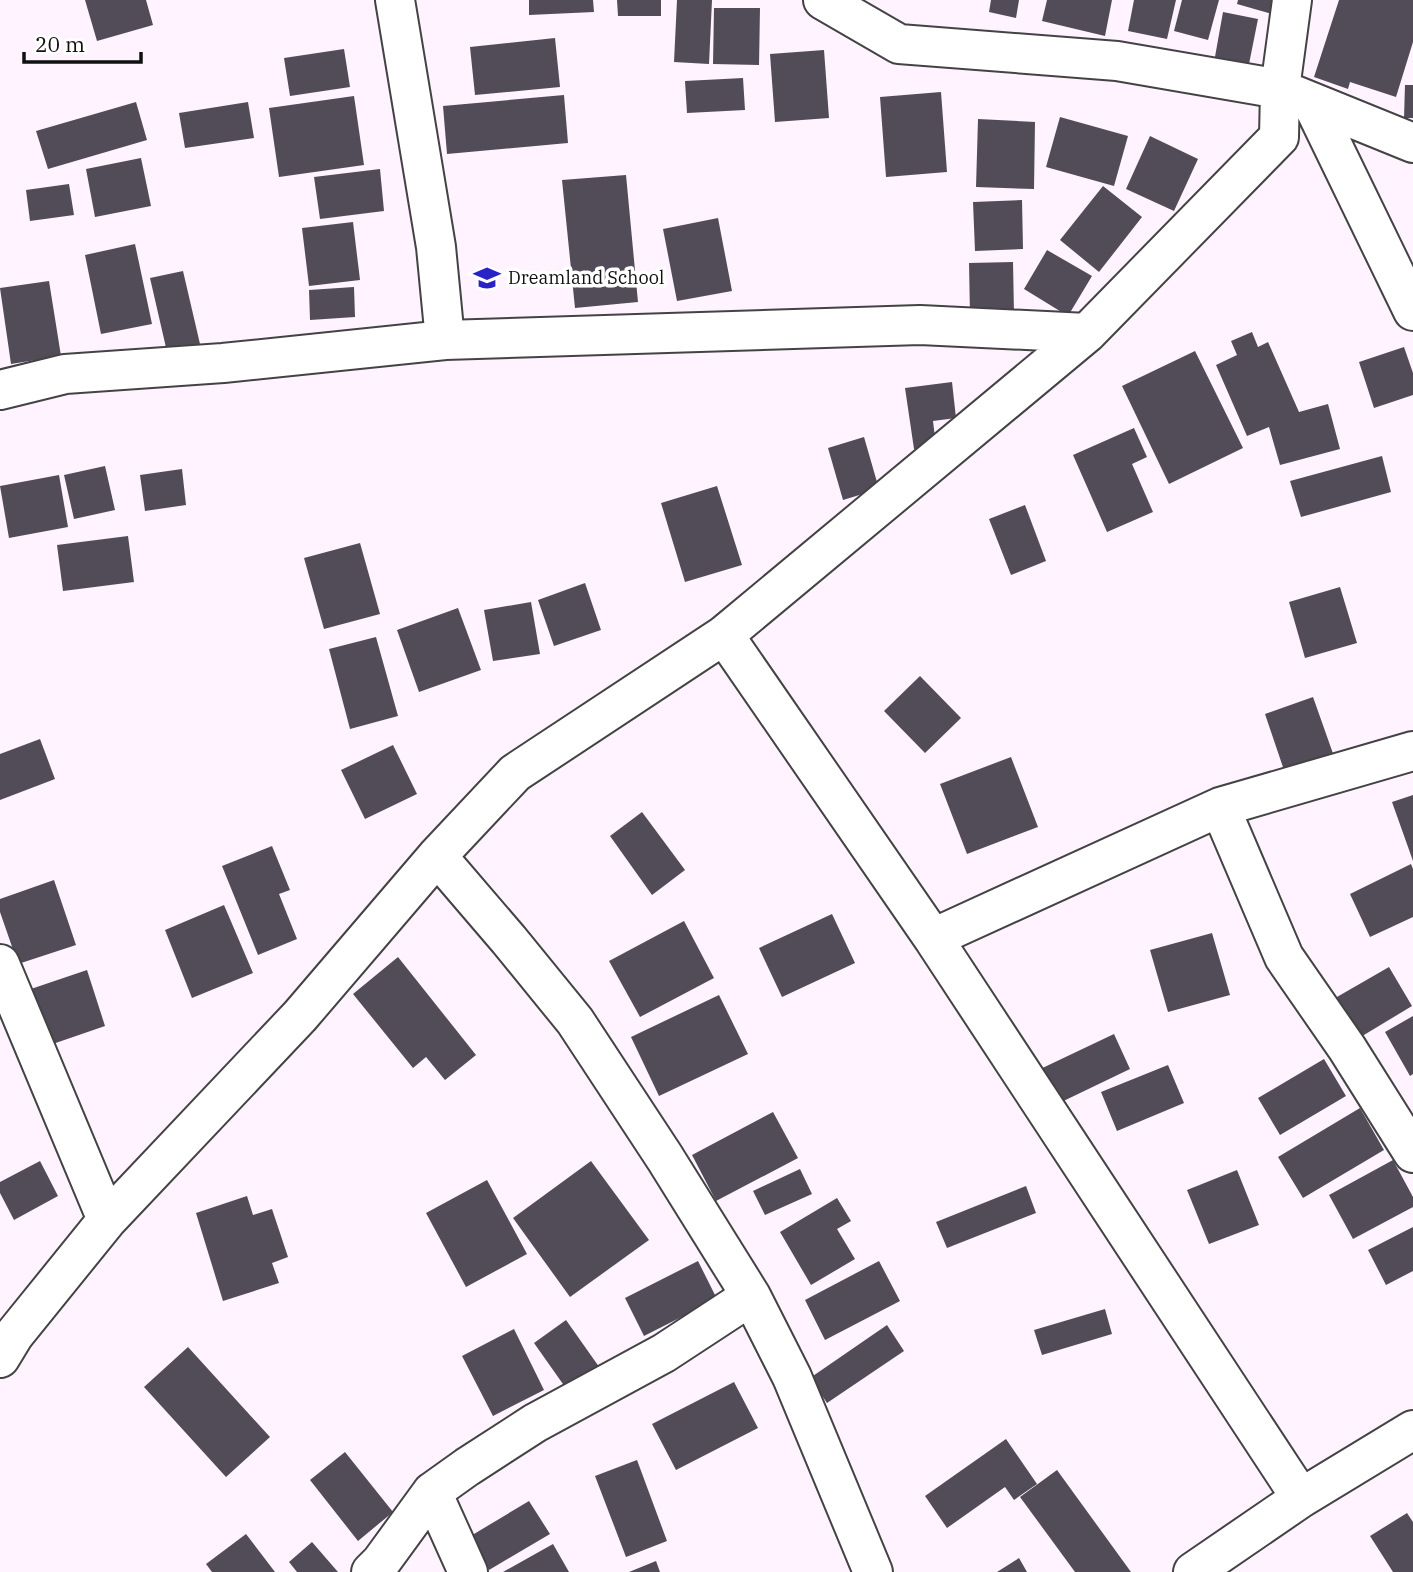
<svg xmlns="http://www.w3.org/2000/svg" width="1413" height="1572" font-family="'IBM Plex Serif',serif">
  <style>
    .building { fill: #524c59 }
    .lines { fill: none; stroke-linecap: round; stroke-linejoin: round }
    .minor-casing { stroke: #434343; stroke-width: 42 }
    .minor { stroke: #fff; stroke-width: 38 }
    .labels { text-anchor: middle; stroke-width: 7; stroke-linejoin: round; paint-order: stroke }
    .poi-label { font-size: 18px; fill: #101010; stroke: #fff; text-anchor: start }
  </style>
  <rect width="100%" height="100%" fill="#fef3ff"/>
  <!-- building -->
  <path class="building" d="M 85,0 L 146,0 L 153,25 L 97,41 Z
    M 529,0 L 593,0 L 594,12 L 529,15 Z
    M 617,0 L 661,0 L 661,16 L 618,16 Z
    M 677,0 L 712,0 L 709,64 L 674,62 Z
    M 991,0 L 1019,0 L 1016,18 L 989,12 Z
    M 1047,0 L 1112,0 L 1105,36 L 1042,21 Z
    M 1134,0 L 1176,0 L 1167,39 L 1128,31 Z
    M 1182,0 L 1219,0 L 1208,40 L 1174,31 Z
    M 1238,0 L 1276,0 L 1272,14 L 1237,4 Z
    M 1339,0 L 1413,0 L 1413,42 L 1396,97 L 1350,82 L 1348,89 L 1314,77 Z
    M 714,8 L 760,8 L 759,65 L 713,64 Z
    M 1223,12 L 1258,19 L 1247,74 L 1213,68 Z
    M 555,38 L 560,87 L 475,95 L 470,47 Z
    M 344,49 L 350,87 L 290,96 L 284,58 Z
    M 824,50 L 829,118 L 775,122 L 770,54 Z
    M 743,78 L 745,110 L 687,113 L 685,81 Z
    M 1405,85 L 1413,85 L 1413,118 L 1404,118 Z
    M 941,92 L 947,172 L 886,177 L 880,97 Z
    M 564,95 L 568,143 L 447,154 L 443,106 Z
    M 354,96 L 364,165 L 279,177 L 269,108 Z
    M 136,102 L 147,140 L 48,169 L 36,131 Z
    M 248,102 L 254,138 L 185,148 L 179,113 Z
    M 1060,117 L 1128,136 L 1114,186 L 1046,167 Z
    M 978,119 L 1035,122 L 1034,189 L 976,187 Z
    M 1150,136 L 1198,159 L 1174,211 L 1126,189 Z
    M 141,158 L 151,206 L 95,217 L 86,169 Z
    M 380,169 L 384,211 L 320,219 L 314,177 Z
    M 626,175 L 638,302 L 575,308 L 562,180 Z
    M 69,184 L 74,215 L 30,221 L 26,190 Z
    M 1103,186 L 1142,217 L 1099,272 L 1060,240 Z
    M 1022,200 L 1023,249 L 975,251 L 973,202 Z
    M 718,218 L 732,291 L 677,301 L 663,229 Z
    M 353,222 L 360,280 L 309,286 L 302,228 Z
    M 135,244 L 152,324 L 101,334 L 85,255 Z
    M 1047,250 L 1092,276 L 1068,316 L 1024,289 Z
    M 1013,262 L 1014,314 L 970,315 L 969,263 Z
    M 183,271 L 200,344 L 167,352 L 150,278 Z
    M 49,281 L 61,356 L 11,364 L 0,288 Z
    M 354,287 L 355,317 L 310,320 L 309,290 Z
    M 1252,332 L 1258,347 L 1268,342 L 1299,412 L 1328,404 L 1340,449 L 1280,465 L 1269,427 L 1247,436 L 1216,365 L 1237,355 L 1231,341 Z
    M 1404,347 L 1413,373 L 1413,395 L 1374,408 L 1359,362 Z
    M 1195,351 L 1243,448 L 1169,484 L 1122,386 Z
    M 952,382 L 956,418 L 933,421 L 936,446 L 914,449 L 905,388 Z
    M 1134,428 L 1147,457 L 1132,464 L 1153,512 L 1107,532 L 1073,455 Z
    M 864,437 L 879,489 L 843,500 L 828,448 Z
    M 1382,456 L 1391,492 L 1301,517 L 1290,481 Z
    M 105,466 L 115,510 L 74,519 L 64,475 Z
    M 182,469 L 186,505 L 145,511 L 140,475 Z
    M 59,475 L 68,527 L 9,538 L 0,486 Z
    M 717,486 L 742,565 L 685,582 L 661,503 Z
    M 1025,505 L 1046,561 L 1011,575 L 989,519 Z
    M 128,536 L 134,582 L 63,591 L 57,545 Z
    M 360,543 L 380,614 L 324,629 L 304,558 Z
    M 585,583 L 601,630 L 554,646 L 538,600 Z
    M 1340,587 L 1357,643 L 1305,658 L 1289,602 Z
    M 531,602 L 540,654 L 493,661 L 484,610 Z
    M 458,608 L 481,670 L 419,692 L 397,630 Z
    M 376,637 L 398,716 L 350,729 L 329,649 Z
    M 920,676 L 961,718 L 925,753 L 884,711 Z
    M 1313,697 L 1336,762 L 1287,779 L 1265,714 Z
    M 40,739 L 55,779 L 0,800 L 0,754 Z
    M 393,745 L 417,794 L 365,819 L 341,770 Z
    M 1011,757 L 1038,827 L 967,854 L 940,784 Z
    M 1413,795 L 1413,861 L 1392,802 Z
    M 642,812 L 685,870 L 652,895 L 610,836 Z
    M 272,846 L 290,890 L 279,894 L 297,939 L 258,955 L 222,866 Z
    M 1411,864 L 1413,869 L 1413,917 L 1370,937 L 1350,894 Z
    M 54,880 L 76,945 L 18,964 L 0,912 L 0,899 Z
    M 224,905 L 253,973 L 192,998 L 165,930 Z
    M 832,914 L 855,963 L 782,997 L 759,948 Z
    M 684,921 L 714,978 L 640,1017 L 609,961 Z
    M 1212,933 L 1230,995 L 1168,1012 L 1150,950 Z
    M 398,957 L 476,1055 L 445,1080 L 426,1057 L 413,1068 L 353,994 Z
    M 1389,967 L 1412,1006 L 1354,1041 L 1330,1001 Z
    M 87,970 L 105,1026 L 44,1047 L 25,991 Z
    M 719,995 L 748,1054 L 659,1096 L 631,1037 Z
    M 1413,1016 L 1413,1074 L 1410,1076 L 1385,1032 Z
    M 1114,1034 L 1130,1069 L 1051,1107 L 1034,1072 Z
    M 1324,1059 L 1346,1096 L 1280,1135 L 1258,1098 Z
    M 1168,1065 L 1184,1103 L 1117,1131 L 1101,1092 Z
    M 1360,1108 L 1384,1150 L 1303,1198 L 1278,1157 Z
    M 773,1112 L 798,1158 L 716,1201 L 692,1155 Z
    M 1393,1160 L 1413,1197 L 1413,1207 L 1353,1239 L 1329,1195 Z
    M 40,1161 L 58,1196 L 14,1220 L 0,1193 L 0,1182 Z
    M 591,1161 L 649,1240 L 570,1297 L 513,1218 Z
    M 800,1169 L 812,1194 L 765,1215 L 753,1191 Z
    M 1237,1170 L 1259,1225 L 1209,1244 L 1187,1190 Z
    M 487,1180 L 527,1254 L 466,1287 L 426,1213 Z
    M 1026,1186 L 1036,1213 L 947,1248 L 936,1222 Z
    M 247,1196 L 253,1215 L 272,1209 L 288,1257 L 272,1263 L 279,1283 L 223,1301 L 196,1213 Z
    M 837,1198 L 851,1221 L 837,1229 L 855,1259 L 811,1285 L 780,1232 Z
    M 1413,1227 L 1413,1271 L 1386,1285 L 1368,1250 Z
    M 698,1261 L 717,1299 L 644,1336 L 625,1298 Z
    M 879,1261 L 900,1301 L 825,1340 L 805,1300 Z
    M 1105,1309 L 1112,1334 L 1042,1355 L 1034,1330 Z
    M 566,1320 L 602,1371 L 570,1394 L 534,1343 Z
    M 887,1325 L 904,1351 L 827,1403 L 810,1378 Z
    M 514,1329 L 544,1390 L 493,1416 L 462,1356 Z
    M 188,1347 L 270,1437 L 226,1477 L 144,1387 Z
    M 734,1382 L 758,1428 L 676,1470 L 652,1424 Z
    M 1006,1439 L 1037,1484 L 1014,1500 L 1005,1487 L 947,1528 L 925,1496 Z
    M 345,1452 L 393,1512 L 358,1541 L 310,1480 Z
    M 637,1460 L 667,1541 L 626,1557 L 595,1476 Z
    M 1057,1470 L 1131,1572 L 1075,1572 L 1020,1497 Z
    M 529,1501 L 550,1534 L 489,1570 L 469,1537 Z
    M 1407,1513 L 1413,1522 L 1413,1572 L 1393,1572 L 1370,1536 Z
    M 246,1534 L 275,1572 L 212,1572 L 206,1564 Z
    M 312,1542 L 338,1572 L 297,1572 L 289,1562 Z
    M 553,1544 L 569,1572 L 503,1572 Z
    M 1019,1558 L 1027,1572 L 997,1572 Z
    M 656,1561 L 660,1572 L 629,1572 Z"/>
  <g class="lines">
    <!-- minor casing -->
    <g class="minor-casing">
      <path id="minor" d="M 395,0 L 436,247 L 445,340
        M 823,0 L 899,44 L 1117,61 L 1280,89 L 1413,143
        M 1312,103 L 1413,311
        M 0,390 L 65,374 L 223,363 L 445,340 L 920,325 L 1087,333
        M 724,635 L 933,938 L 1301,1498
        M 1220,807 L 1284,957 L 1347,1048 L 1413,1153
        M 437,856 L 509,940 L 575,1021 L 665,1158 L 751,1296 L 792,1377 L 873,1572
        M 933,938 L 1220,807 L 1413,751
        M 0,964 L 107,1220
        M 0,1358 L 14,1335 L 107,1220 L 300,1016 L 437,856 L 515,773 L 724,635 L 1087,333 L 1279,137 L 1280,89 L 1292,0
        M 432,1492 L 468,1572
        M 371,1572 L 381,1562 L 432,1492 L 467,1467 L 535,1423 L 664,1353 L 751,1296
        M 1193,1572 L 1301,1498 L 1413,1430"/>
    </g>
    <!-- minor -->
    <use href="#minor" class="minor"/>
  </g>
  <!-- icons -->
  <defs>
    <g id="school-bare" transform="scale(2.1)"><path d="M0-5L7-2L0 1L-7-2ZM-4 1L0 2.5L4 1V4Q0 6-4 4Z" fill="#2922c6" stroke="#fff" stroke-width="2.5" paint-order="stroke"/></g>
  </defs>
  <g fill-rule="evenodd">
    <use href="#school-bare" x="487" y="278"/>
  </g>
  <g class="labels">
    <!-- poi labels -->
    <g class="poi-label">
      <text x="508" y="284">Dreamland School</text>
    </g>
  </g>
  <!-- scale -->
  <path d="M24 52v10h117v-10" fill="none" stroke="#101010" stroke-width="3.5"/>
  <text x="35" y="52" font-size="21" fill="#101010" stroke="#ffffff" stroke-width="5" paint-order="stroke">20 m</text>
</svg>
